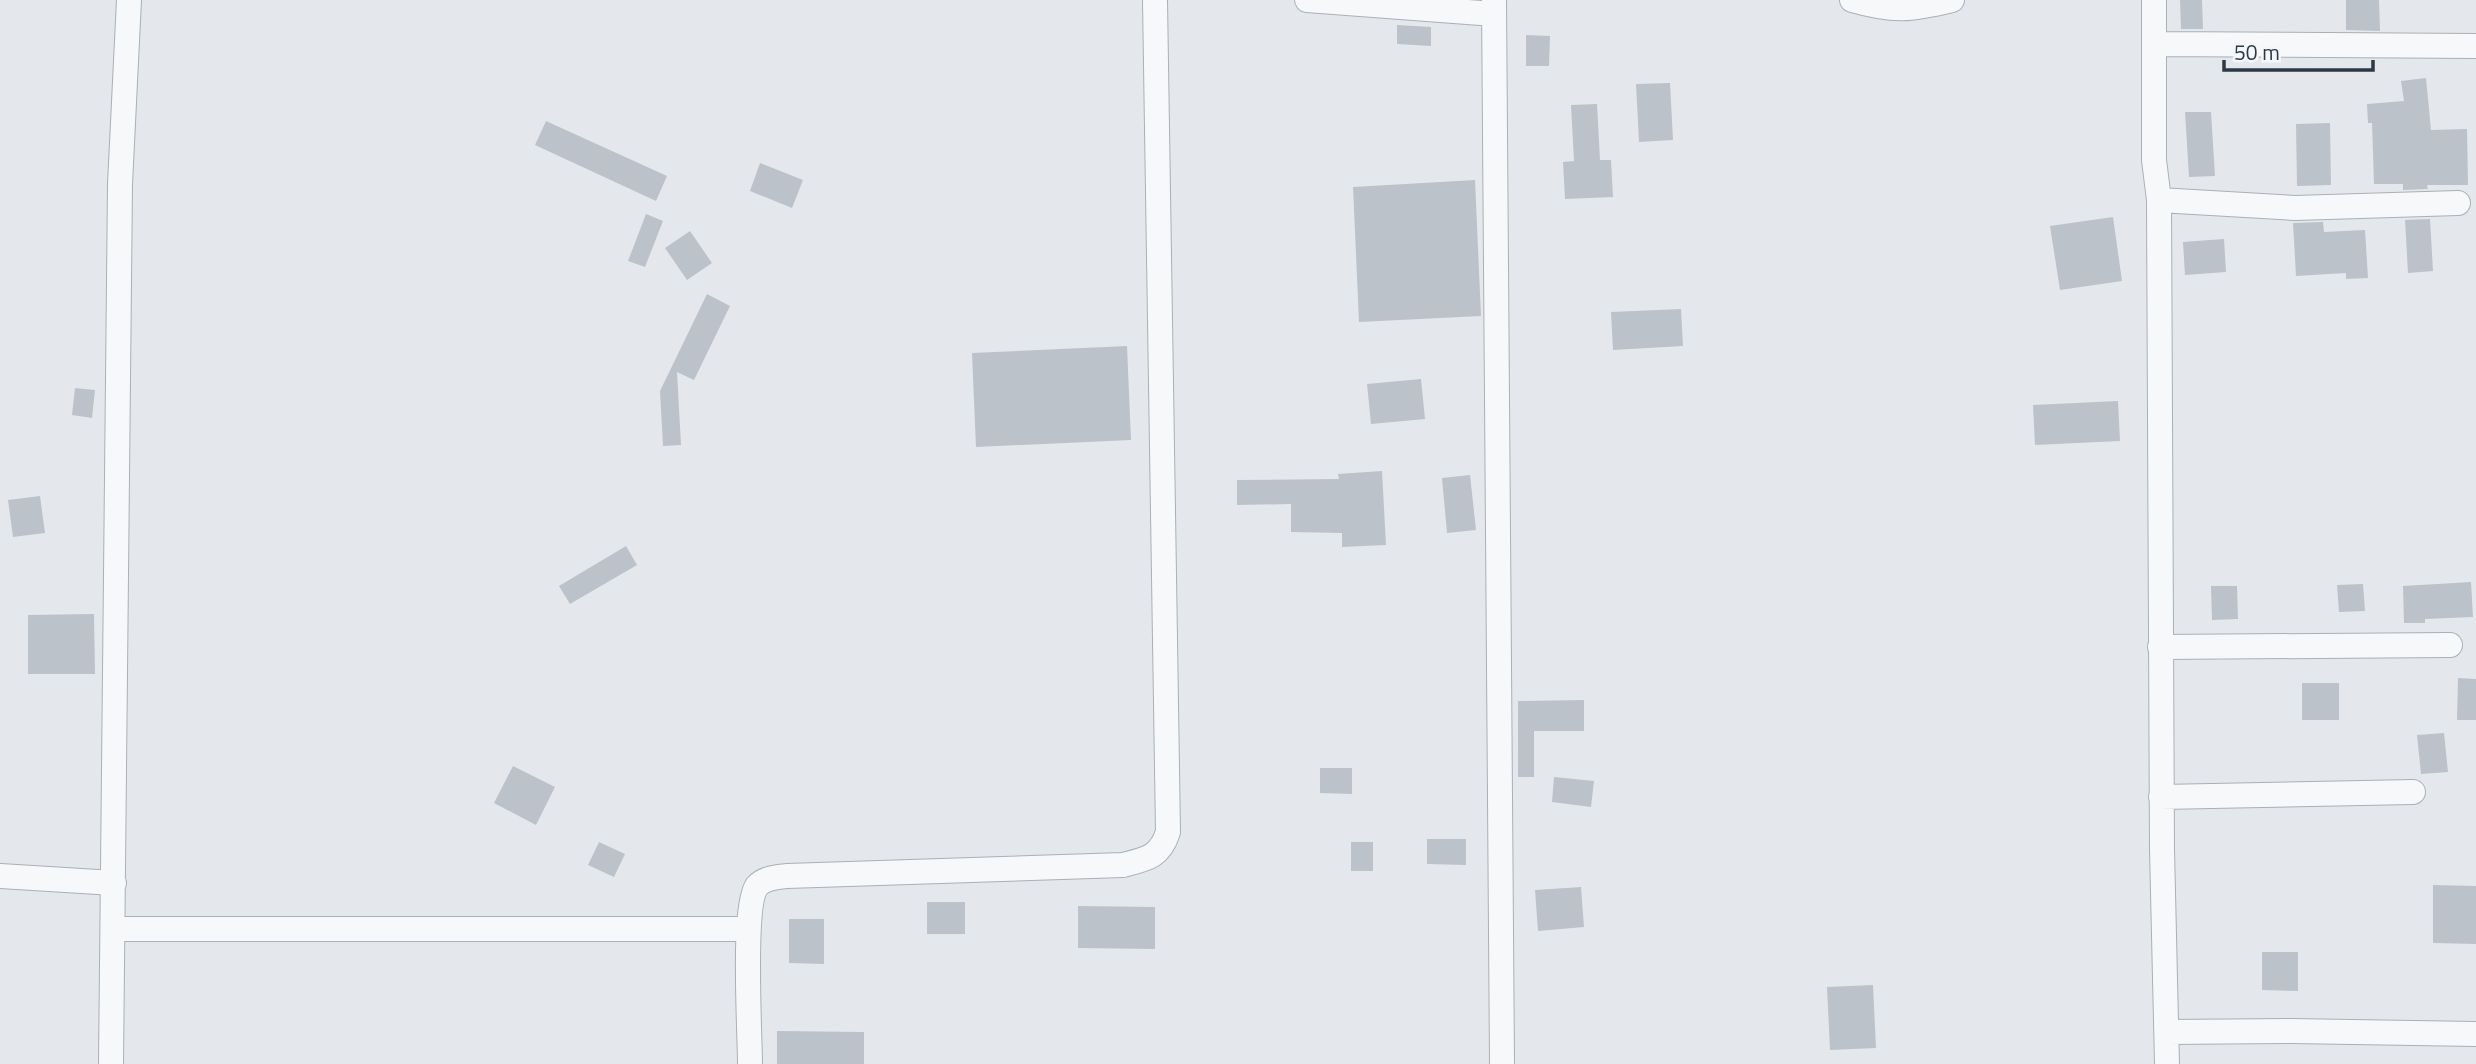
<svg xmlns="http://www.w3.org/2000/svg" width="2476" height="1064" font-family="'Titillium Web',sans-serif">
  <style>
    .building { fill: #bbc2c9 }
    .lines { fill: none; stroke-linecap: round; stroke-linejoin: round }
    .minor-casing { stroke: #a9b0b6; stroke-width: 26 }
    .minor { stroke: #f7f8fa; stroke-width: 24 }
  </style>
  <rect width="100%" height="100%" fill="#e4e8ec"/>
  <!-- building -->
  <path class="building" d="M 2180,0 L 2202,0 L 2203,29 L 2181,29 Z
    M 2346,0 L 2379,0 L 2380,31 L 2346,30 Z
    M 1397,25 L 1431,27 L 1431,46 L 1397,44 Z
    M 1526,35 L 1550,36 L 1549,66 L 1526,66 Z
    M 2426,78 L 2431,130 L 2467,129 L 2468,185 L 2427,185 L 2428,189 L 2403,190 L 2403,184 L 2374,184 L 2372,123 L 2368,123 L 2367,104 L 2404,101 L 2401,81 Z
    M 1670,83 L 1673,140 L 1639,142 L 1636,84 Z
    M 1597,104 L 1600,160 L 1611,160 L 1613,197 L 1565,199 L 1563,162 L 1574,161 L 1571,105 Z
    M 2185,112 L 2211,112 L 2215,176 L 2189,177 Z
    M 546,121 L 667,176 L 656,201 L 535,145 Z
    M 2330,123 L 2331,185 L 2297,186 L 2296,124 Z
    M 760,163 L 803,180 L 792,208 L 750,191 Z
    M 1475,180 L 1481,316 L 1359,322 L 1353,187 Z
    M 646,214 L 663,221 L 645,267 L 628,261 Z
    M 2113,217 L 2122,281 L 2060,290 L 2050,226 Z
    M 2430,219 L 2433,271 L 2408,273 L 2405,220 Z
    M 2323,222 L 2324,232 L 2365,230 L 2368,278 L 2346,279 L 2346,273 L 2296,276 L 2293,223 Z
    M 690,231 L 712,263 L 687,280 L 665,248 Z
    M 2224,239 L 2226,272 L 2185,275 L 2183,242 Z
    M 707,294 L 730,306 L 694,380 L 677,372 L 681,445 L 663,446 L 660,391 Z
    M 1681,309 L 1683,346 L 1613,350 L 1611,312 Z
    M 1127,346 L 1131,440 L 976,447 L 972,353 Z
    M 1421,379 L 1425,419 L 1371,424 L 1367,384 Z
    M 75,388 L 95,390 L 92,418 L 72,415 Z
    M 2118,401 L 2120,441 L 2035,445 L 2033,405 Z
    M 1382,471 L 1386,545 L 1342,547 L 1342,533 L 1291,532 L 1291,504 L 1237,505 L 1237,480 L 1339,479 L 1338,474 Z
    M 1470,475 L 1476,530 L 1447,533 L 1442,478 Z
    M 40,496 L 45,533 L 13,537 L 8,500 Z
    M 626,546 L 637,565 L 570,604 L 559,586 Z
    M 2471,582 L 2473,617 L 2425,619 L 2425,623 L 2404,623 L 2403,586 Z
    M 2363,584 L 2365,611 L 2339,612 L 2337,585 Z
    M 2211,586 L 2237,586 L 2238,619 L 2212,620 Z
    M 94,614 L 95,674 L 28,674 L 28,615 Z
    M 2458,678 L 2476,679 L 2476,720 L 2457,720 Z
    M 2302,683 L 2339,683 L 2339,720 L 2302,720 Z
    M 1584,700 L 1584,731 L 1534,731 L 1534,777 L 1518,777 L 1518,701 Z
    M 2444,733 L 2448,772 L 2421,774 L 2417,735 Z
    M 513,766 L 555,787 L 536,825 L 494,803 Z
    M 1320,768 L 1352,768 L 1352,794 L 1320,793 Z
    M 1554,777 L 1594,781 L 1591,807 L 1552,802 Z
    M 1427,839 L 1466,839 L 1466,865 L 1427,864 Z
    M 599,842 L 625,854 L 614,877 L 588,865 Z
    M 1351,842 L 1373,842 L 1373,871 L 1351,871 Z
    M 2433,885 L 2476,886 L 2476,944 L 2433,943 Z
    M 1581,887 L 1584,927 L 1538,931 L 1535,890 Z
    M 927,902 L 965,902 L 965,934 L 927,934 Z
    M 1078,906 L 1155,907 L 1155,949 L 1078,948 Z
    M 789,919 L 824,919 L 824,964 L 789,963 Z
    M 2262,952 L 2298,952 L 2298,991 L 2262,990 Z
    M 1873,985 L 1876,1048 L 1830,1050 L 1827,987 Z
    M 777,1031 L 864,1032 L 864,1064 L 777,1064 Z"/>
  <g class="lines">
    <!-- minor casing -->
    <g class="minor-casing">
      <path id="minor" d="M 1307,0 L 1494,14
        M 1494,0 L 1502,1064
        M 1852,0 C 1894,12 1910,10 1952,0
        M 2154,0 L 2154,160 L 2159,200 L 2162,849 L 2167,1064
        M 2154,44 L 2476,46
        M 2159,200 L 2295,208 L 2458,203
        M 2160,647 L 2450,645
        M 2161,797 L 2413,792
        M 0,876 L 114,883
        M 113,929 L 748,929
        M 2167,1032 L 2291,1031 L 2476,1034
        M 111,1064 L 120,184 L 129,0
        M 750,1064 C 750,1033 742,906 757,886 C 764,878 777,877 787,876 L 1123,865 C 1147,859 1160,857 1168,832 L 1155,0"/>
    </g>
    <!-- minor -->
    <use href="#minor" class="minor"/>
  </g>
  <!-- scale -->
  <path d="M2224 60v10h149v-10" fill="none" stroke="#2c3844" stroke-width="3.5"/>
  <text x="2234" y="60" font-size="21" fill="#2c3844" stroke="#f4f7f9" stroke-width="5" paint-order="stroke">50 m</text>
</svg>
